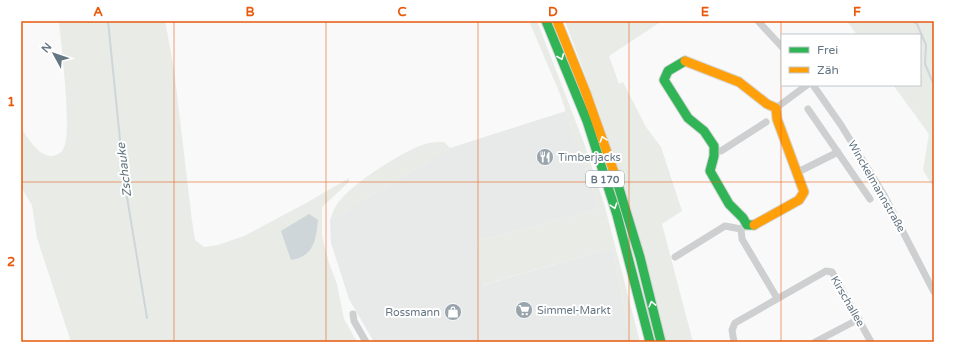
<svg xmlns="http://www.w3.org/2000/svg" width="955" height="363" font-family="'Varela Round',sans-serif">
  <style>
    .built { fill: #e8e9e9 }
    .green { fill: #e8ebe6 }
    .water { fill: #ced6d9 }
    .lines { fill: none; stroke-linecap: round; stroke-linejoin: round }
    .stream { stroke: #ced6d9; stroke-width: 2 }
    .fast-casing { stroke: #d5d6d7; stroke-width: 11 }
    .slow-casing { stroke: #d5d6d7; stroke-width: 11 }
    .street { stroke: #cecfd0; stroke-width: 7 }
    .fast { stroke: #30b455; stroke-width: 9 }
    .slow { stroke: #ff9f0a; stroke-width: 9 }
    .oneway { stroke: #fff }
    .grid { fill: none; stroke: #e8590c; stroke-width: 1; stroke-opacity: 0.55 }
    .labels { text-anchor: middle; stroke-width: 4; stroke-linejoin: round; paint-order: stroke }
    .shield { fill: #fff; stroke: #939fa8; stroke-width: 1 }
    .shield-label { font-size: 10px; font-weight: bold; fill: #657683 }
    .poi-label { font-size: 11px; fill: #657683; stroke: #fff; text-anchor: start }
    .street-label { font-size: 11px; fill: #657683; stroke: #fff }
    .water-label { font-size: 12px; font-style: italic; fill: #60757c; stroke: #fff }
    .neatline { fill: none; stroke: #e8590c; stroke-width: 1.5 }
    .grid-label { font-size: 13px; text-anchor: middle; font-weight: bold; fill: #e8590c }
  </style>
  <rect width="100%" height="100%" fill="#f9f9f9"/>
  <!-- built -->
  <path class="built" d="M 566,111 L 599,209 L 477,241 L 483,285 L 612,248 L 631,342 L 374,342 L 349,299 L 331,243 L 330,220 L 450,148 Z"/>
  <!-- green -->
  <path class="green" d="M 59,21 L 165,21 L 174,69 L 192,221 L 195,240 L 204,247 L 218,245 L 244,236 L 308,202 L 349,178 L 349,182 L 322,207 L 322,236 L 329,263 L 337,284 L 344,319 L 357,342 L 71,342 L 37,238 L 32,205 L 21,187 L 21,128 C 28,138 42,163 58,154 C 61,152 63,151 64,147 C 72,130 61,45 59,21 Z
    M 529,21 L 537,21 L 584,143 L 605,207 L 640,342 L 631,342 L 612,248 L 482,285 L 477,241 L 599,209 L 560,94 Z
    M 565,21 L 662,21 L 609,56 L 619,84 L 623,82 L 646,127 L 661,147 L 682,211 L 662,224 L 693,342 L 666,342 L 599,112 Z
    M 847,21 L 934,21 L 934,188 L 923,170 L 929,134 L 893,85 L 920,85 L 920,35 L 857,35 Z
    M 444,142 L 450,148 L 330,220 C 332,216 333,210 336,206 C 346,187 408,147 429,143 C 433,142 439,142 444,142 Z"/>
  <!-- water -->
  <path class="water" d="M 309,214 L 318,220 C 316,240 314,256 291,260 L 281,231 Z"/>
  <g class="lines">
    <!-- stream -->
    <path class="stream" d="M 108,21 L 124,179 L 147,318
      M 912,21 L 917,24 L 926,45 L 925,64 L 934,85"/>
    <!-- fast casing -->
    <g class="fast-casing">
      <path id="fast" d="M 546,21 L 587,121 L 617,215 L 650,342
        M 685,61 L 668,71 L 664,80 L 688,118 L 704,131 L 714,146 L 714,156 L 710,171 L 729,204 L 743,218 L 747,225 L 754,225
        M 615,175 L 640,257 L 661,342"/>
    </g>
    <!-- slow casing -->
    <g class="slow-casing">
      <path id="slow" d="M 557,21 L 586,93 L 615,175
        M 685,61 L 739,82 L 767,104 L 776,108 L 777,119 L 804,192 L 799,200 L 754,225"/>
    </g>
    <!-- street -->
    <path class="street" d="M 758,21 L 782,47
      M 813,85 L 841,125 L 884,195 L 934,292
      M 776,108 L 807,85
      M 808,109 L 870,199
      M 715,151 L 721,151 L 766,122
      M 798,172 L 838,152
      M 741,229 L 742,239 L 777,298
      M 675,257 L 725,226 L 741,229 L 747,225
      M 353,314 L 354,321 L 366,342
      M 734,342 L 732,330 L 735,323 L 826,271 L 832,272 L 871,342
      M 815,342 L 859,319"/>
    <!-- fast -->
    <use href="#fast" class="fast"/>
    <!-- slow -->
    <use href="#slow" class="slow"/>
  </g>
  <!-- one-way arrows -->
  <defs><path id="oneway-chevron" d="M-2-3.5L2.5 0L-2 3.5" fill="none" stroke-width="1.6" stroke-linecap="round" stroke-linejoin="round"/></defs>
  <g class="oneway">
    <use href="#oneway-chevron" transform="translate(561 57) rotate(68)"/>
    <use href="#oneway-chevron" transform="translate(603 139) rotate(-108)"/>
    <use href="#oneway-chevron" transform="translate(614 206) rotate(72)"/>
    <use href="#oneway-chevron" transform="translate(652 304) rotate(-104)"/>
  </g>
  <!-- grid -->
  <path class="grid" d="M 174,21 L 174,342M 326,21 L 326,342M 478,21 L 478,342M 629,21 L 629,342M 781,21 L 781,342M 21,182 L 934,182"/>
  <!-- icons -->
  <defs>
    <g id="restaurant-disc" transform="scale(0.9)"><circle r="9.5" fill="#99a4ac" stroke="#fff"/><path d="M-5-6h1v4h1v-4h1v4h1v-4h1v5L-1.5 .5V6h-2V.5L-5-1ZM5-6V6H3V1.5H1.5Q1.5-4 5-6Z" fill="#fff"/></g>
    <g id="supermarket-disc" transform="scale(0.9)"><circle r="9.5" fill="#99a4ac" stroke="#fff"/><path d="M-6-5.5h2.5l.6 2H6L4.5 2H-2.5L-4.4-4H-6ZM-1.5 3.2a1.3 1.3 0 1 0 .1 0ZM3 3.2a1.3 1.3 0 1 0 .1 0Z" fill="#fff"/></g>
    <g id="shop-disc" transform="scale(0.9)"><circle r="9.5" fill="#99a4ac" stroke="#fff"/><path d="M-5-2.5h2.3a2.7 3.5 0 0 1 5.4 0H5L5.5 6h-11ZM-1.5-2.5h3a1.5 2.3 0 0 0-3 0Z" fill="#fff"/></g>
  </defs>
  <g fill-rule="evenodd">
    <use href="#restaurant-disc" x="545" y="157"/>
    <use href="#supermarket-disc" x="524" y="310"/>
    <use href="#shop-disc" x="453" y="312"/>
  </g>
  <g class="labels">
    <!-- shield labels -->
    <rect class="shield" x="586" y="171" width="38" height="16" rx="3"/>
    <g class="shield-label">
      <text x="605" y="183">B 170</text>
    </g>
    <!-- poi labels -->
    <g class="poi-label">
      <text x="558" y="161">Timberjacks</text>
      <text x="537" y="314">Simmel-Markt</text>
      <text x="440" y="316" text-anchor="end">Rossmann</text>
    </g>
    <!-- street labels -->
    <g class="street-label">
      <text transform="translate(877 186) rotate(60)" y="4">Winckelmannstraße</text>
      <text transform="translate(848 301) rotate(60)" y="4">Kirschallee</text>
    </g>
    <!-- water labels -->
    <g class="water-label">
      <text transform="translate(124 170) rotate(-97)" y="4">Zschauke</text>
    </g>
  </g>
  <!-- border -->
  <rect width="955" height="363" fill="none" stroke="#ffffff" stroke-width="44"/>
  <!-- legend -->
  <rect x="781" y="34" width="140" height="52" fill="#ffffff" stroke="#c1c8cd"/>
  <rect x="789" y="47" width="20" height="6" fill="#30b455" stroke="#c1c8cd"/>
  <text x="817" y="54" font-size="12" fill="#657683">Frei</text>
  <rect x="789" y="67" width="20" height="6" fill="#ff9f0a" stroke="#c1c8cd"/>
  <text x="817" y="74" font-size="12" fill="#657683">Zäh</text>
  <!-- north arrow -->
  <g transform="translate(54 54) rotate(310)" stroke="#ffffff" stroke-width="3" paint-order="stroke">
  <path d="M0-3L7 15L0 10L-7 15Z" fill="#657683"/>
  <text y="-6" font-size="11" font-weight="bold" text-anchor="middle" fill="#657683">N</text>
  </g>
  <rect x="22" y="22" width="911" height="319" class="neatline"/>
  <g class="grid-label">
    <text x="98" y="16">A</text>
    <text x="250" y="16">B</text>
    <text x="402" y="16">C</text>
    <text x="553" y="16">D</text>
    <text x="705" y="16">E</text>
    <text x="857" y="16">F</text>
    <text x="11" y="106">1</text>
    <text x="11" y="266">2</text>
  </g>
</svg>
